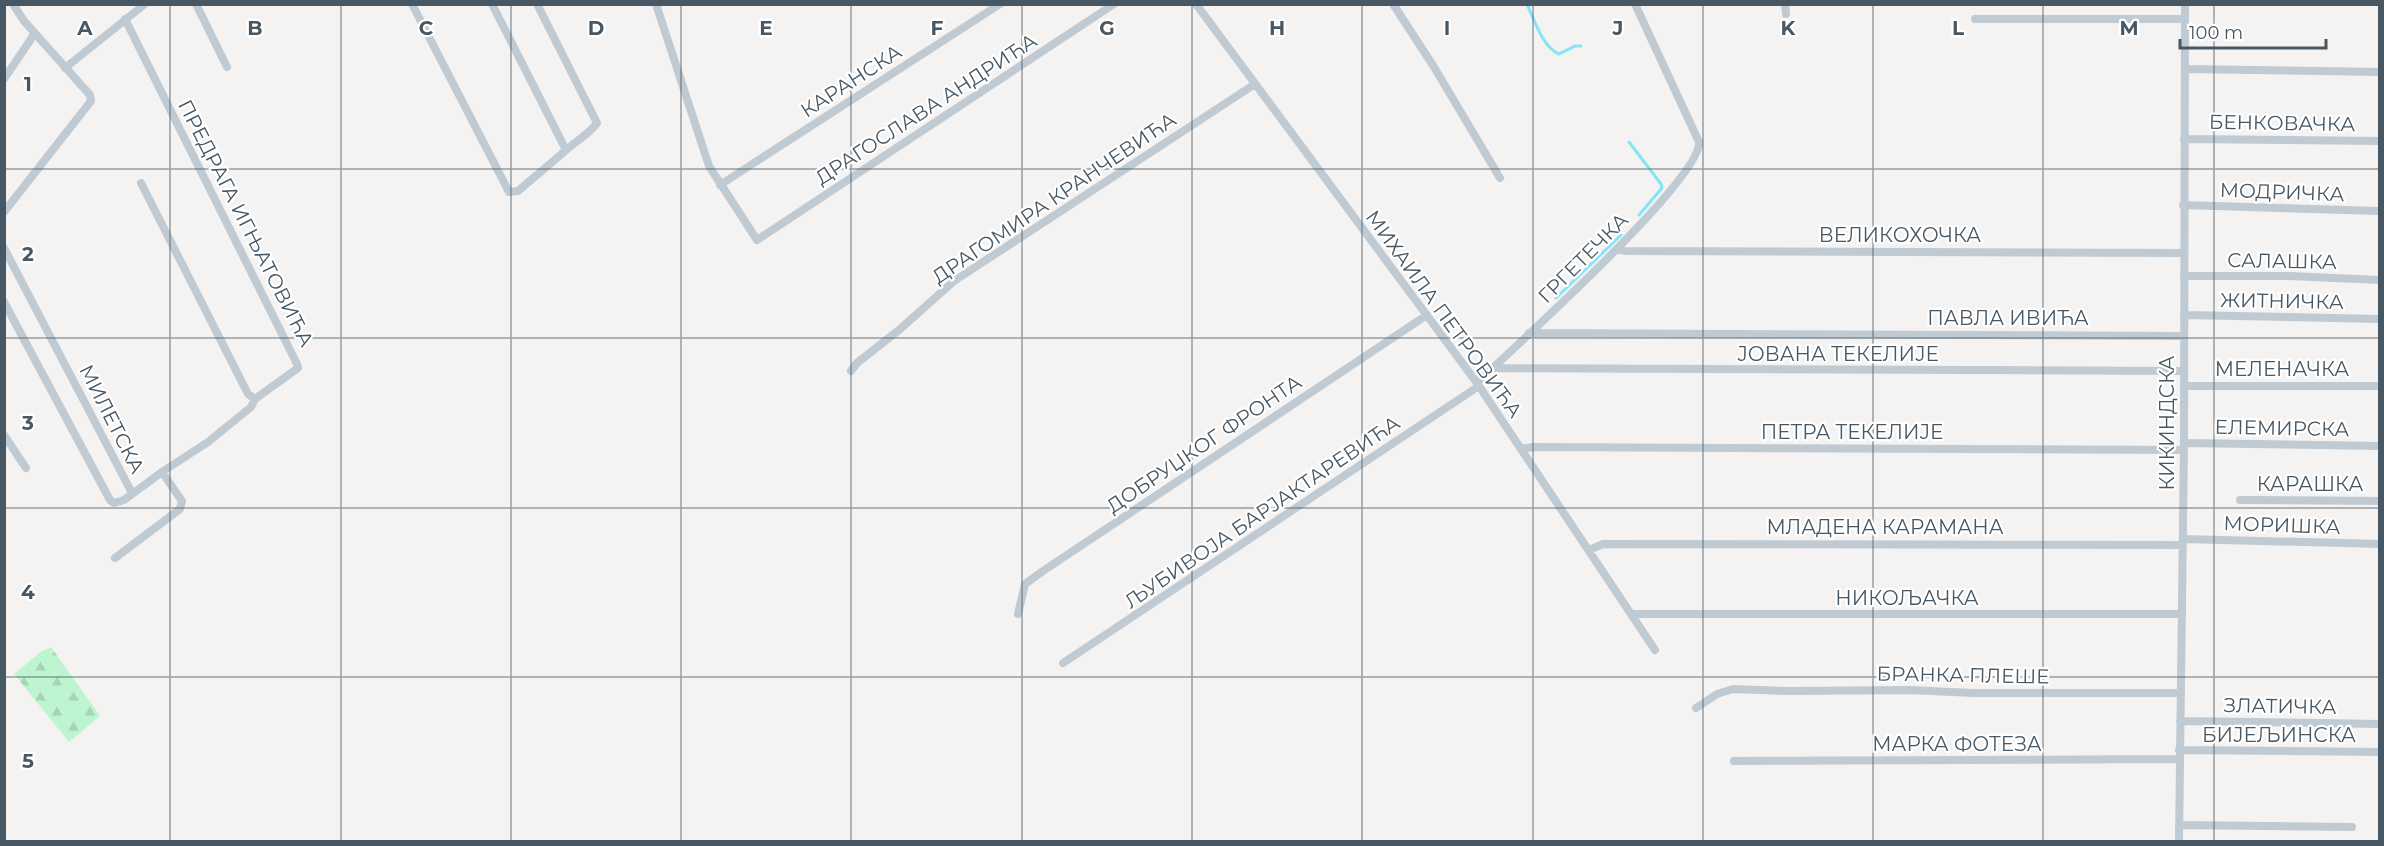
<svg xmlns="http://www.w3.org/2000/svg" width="2384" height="846" font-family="Montserrat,sans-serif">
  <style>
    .forest { fill: url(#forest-firs) }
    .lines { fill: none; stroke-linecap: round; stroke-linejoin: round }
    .stream { stroke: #86e4f7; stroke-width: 3 }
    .street { stroke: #bfcad3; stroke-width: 8 }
    .grid { fill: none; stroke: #475763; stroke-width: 1.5; stroke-opacity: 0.55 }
    .labels { text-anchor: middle; stroke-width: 4.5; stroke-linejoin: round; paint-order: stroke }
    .street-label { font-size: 20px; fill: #475763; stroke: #fff }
    .grid-label { font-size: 20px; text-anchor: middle; font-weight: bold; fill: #475763; stroke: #fff; stroke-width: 4.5; stroke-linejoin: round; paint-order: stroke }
  </style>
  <defs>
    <pattern id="forest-firs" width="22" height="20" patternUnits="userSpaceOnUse" patternTransform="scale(1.5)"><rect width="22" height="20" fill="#bef5d1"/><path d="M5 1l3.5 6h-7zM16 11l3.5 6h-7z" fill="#a5d4b6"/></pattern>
  </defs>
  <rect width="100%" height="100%" fill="#f5f2f2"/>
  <!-- forest -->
  <path class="forest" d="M 51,647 L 100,716 L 69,742 L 14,674 L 42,651 Z"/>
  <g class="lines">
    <!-- stream -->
    <path class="stream" d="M 1527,4 C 1534,19 1543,48 1559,54 L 1575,46 L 1581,46
      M 1629,142 L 1661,184 L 1662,188 L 1639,215
      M 1556,298 L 1621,235"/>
    <!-- street -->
    <path class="street" d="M 196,4 L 227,67
      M 412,4 L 509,192 L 518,191 C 533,178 549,165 565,151 C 576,141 588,135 597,123 L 537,4
      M 492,4 L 566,150
      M 656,4 L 709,166 L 757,240 L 1114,4
      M 1196,4 L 1477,383 L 1655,650
      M 1393,4 L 1434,67 L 1500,178
      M 1785,4 L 1786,14
      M 125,19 L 297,364 L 298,368 L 255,399 L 248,394 L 141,183
      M 1975,19 L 2185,19
      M 65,68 L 145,4
      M 2185,69 L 2380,72
      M 4,79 L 35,33
      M 2184,139 L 2380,141
      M 720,185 L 1000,4
      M 2183,205 L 2380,211
      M 4,212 L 91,101 L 90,95 L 24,21 L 13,4
      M 4,248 L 132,493
      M 1618,249 L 1625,251 L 2183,253
      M 2184,276 L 2289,276 L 2380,280
      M 4,302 L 110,500 L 114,503 L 124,500 L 162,472 L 182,501 L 180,509 L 115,558
      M 2184,315 L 2380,319
      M 1529,333 L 2184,336
      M 1492,368 L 2184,371
      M 851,371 L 857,363 L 899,330 L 954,281 L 1255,84
      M 1477,383 C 1512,349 1702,179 1699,142 L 1635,4
      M 2184,386 L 2380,386
      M 4,435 L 26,468
      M 2184,443 L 2380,446
      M 1521,449 L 1533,447 L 2184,450
      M 162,472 L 208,442 L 251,407 L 255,399
      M 2240,500 L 2380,501
      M 2183,539 L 2380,544
      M 1589,550 L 1603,544 L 2182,545
      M 1018,614 L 1025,584 L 1043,571 L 1427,315
      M 1631,614 L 2182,614
      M 1063,663 L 1479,386
      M 1696,708 L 1717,694 L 1733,689 L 1788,691 L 1910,690 L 1973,693 L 2180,693
      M 2180,721 L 2380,724
      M 2179,750 L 2380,752
      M 1734,761 L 2179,759
      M 2179,825 L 2352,827
      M 2179,842 L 2184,443 L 2185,4"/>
  </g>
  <!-- grid -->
  <path class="grid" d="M 170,4 L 170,842M 341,4 L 341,842M 511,4 L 511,842M 681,4 L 681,842M 851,4 L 851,842M 1022,4 L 1022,842M 1192,4 L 1192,842M 1362,4 L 1362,842M 1533,4 L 1533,842M 1703,4 L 1703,842M 1873,4 L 1873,842M 2043,4 L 2043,842M 2214,4 L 2214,842M 4,169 L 2380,169M 4,338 L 2380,338M 4,508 L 2380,508M 4,677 L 2380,677"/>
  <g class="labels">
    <!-- street labels -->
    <g class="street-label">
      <text transform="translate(851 81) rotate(-33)" y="7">КАРАНСКА</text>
      <text transform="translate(926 109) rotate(-33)" y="7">ДРАГОСЛАВА АНДРИЋА</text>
      <text transform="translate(2282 123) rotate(1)" y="7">БЕНКОВАЧКА</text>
      <text transform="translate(2282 192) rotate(2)" y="7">МОДРИЧКА</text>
      <text transform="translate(1054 198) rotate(-34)" y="7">ДРАГОМИРА КРАНЧЕВИЋА</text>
      <text transform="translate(246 223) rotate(63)" y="7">ПРЕДРАГА ИГЊАТОВИЋА</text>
      <text x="1900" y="242">ВЕЛИКОХОЧКА</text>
      <text transform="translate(1583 258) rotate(-45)" y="7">ГРГЕТЕЧКА</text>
      <text transform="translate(2282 261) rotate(1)" y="7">САЛАШКА</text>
      <text transform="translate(2282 301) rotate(1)" y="7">ЖИТНИЧКА</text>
      <text transform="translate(1444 314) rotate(54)" y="7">МИХАИЛА ПЕТРОВИЋА</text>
      <text x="2008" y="325">ПАВЛА ИВИЋА</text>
      <text x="1838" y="361">ЈОВАНА ТЕКЕЛИЈЕ</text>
      <text x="2282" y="376">МЕЛЕНАЧКА</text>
      <text transform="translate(112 419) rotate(63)" y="7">МИЛЕТСКА</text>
      <text transform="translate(2167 423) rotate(-90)" y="7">КИКИНДСКА</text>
      <text transform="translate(2282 428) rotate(1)" y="7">ЕЛЕМИРСКА</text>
      <text x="1852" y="439">ПЕТРА ТЕКЕЛИЈЕ</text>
      <text transform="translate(1204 444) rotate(-34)" y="7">ДОБРУЏКОГ ФРОНТА</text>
      <text x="2310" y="491">КАРАШКА</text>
      <text transform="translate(1262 512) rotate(-34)" y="7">ЉУБИВОЈА БАРЈАКТАРЕВИЋА</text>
      <text transform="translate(2282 525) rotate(2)" y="7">МОРИШКА</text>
      <text x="1885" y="534">МЛАДЕНА КАРАМАНА</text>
      <text x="1907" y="605">НИКОЉАЧКА</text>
      <text transform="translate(1963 675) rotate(1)" y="7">БРАНКА ПЛЕШЕ</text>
      <text transform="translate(2280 706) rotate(1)" y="7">ЗЛАТИЧКА</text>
      <text x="2279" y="742">БИЈЕЉИНСКА</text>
      <text x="1957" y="751">МАРКА ФОТЕЗА</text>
    </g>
  </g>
  <g class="grid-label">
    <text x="85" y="35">A</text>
    <text x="255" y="35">B</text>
    <text x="426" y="35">C</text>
    <text x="596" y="35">D</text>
    <text x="766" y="35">E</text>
    <text x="937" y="35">F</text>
    <text x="1107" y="35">G</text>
    <text x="1277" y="35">H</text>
    <text x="1447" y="35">I</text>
    <text x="1618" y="35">J</text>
    <text x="1788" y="35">K</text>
    <text x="1958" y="35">L</text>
    <text x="2129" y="35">M</text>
    <text x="28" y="91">1</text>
    <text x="28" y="261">2</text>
    <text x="28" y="430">3</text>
    <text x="28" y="599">4</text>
    <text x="28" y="768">5</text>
  </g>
  <!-- border -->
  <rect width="2384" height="846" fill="none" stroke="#475763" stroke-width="12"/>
  <!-- scale -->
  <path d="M2180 39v9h146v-9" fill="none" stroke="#475763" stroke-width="3"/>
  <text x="2189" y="39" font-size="18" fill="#475763" stroke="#ffffff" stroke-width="4.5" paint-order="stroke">100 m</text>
</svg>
